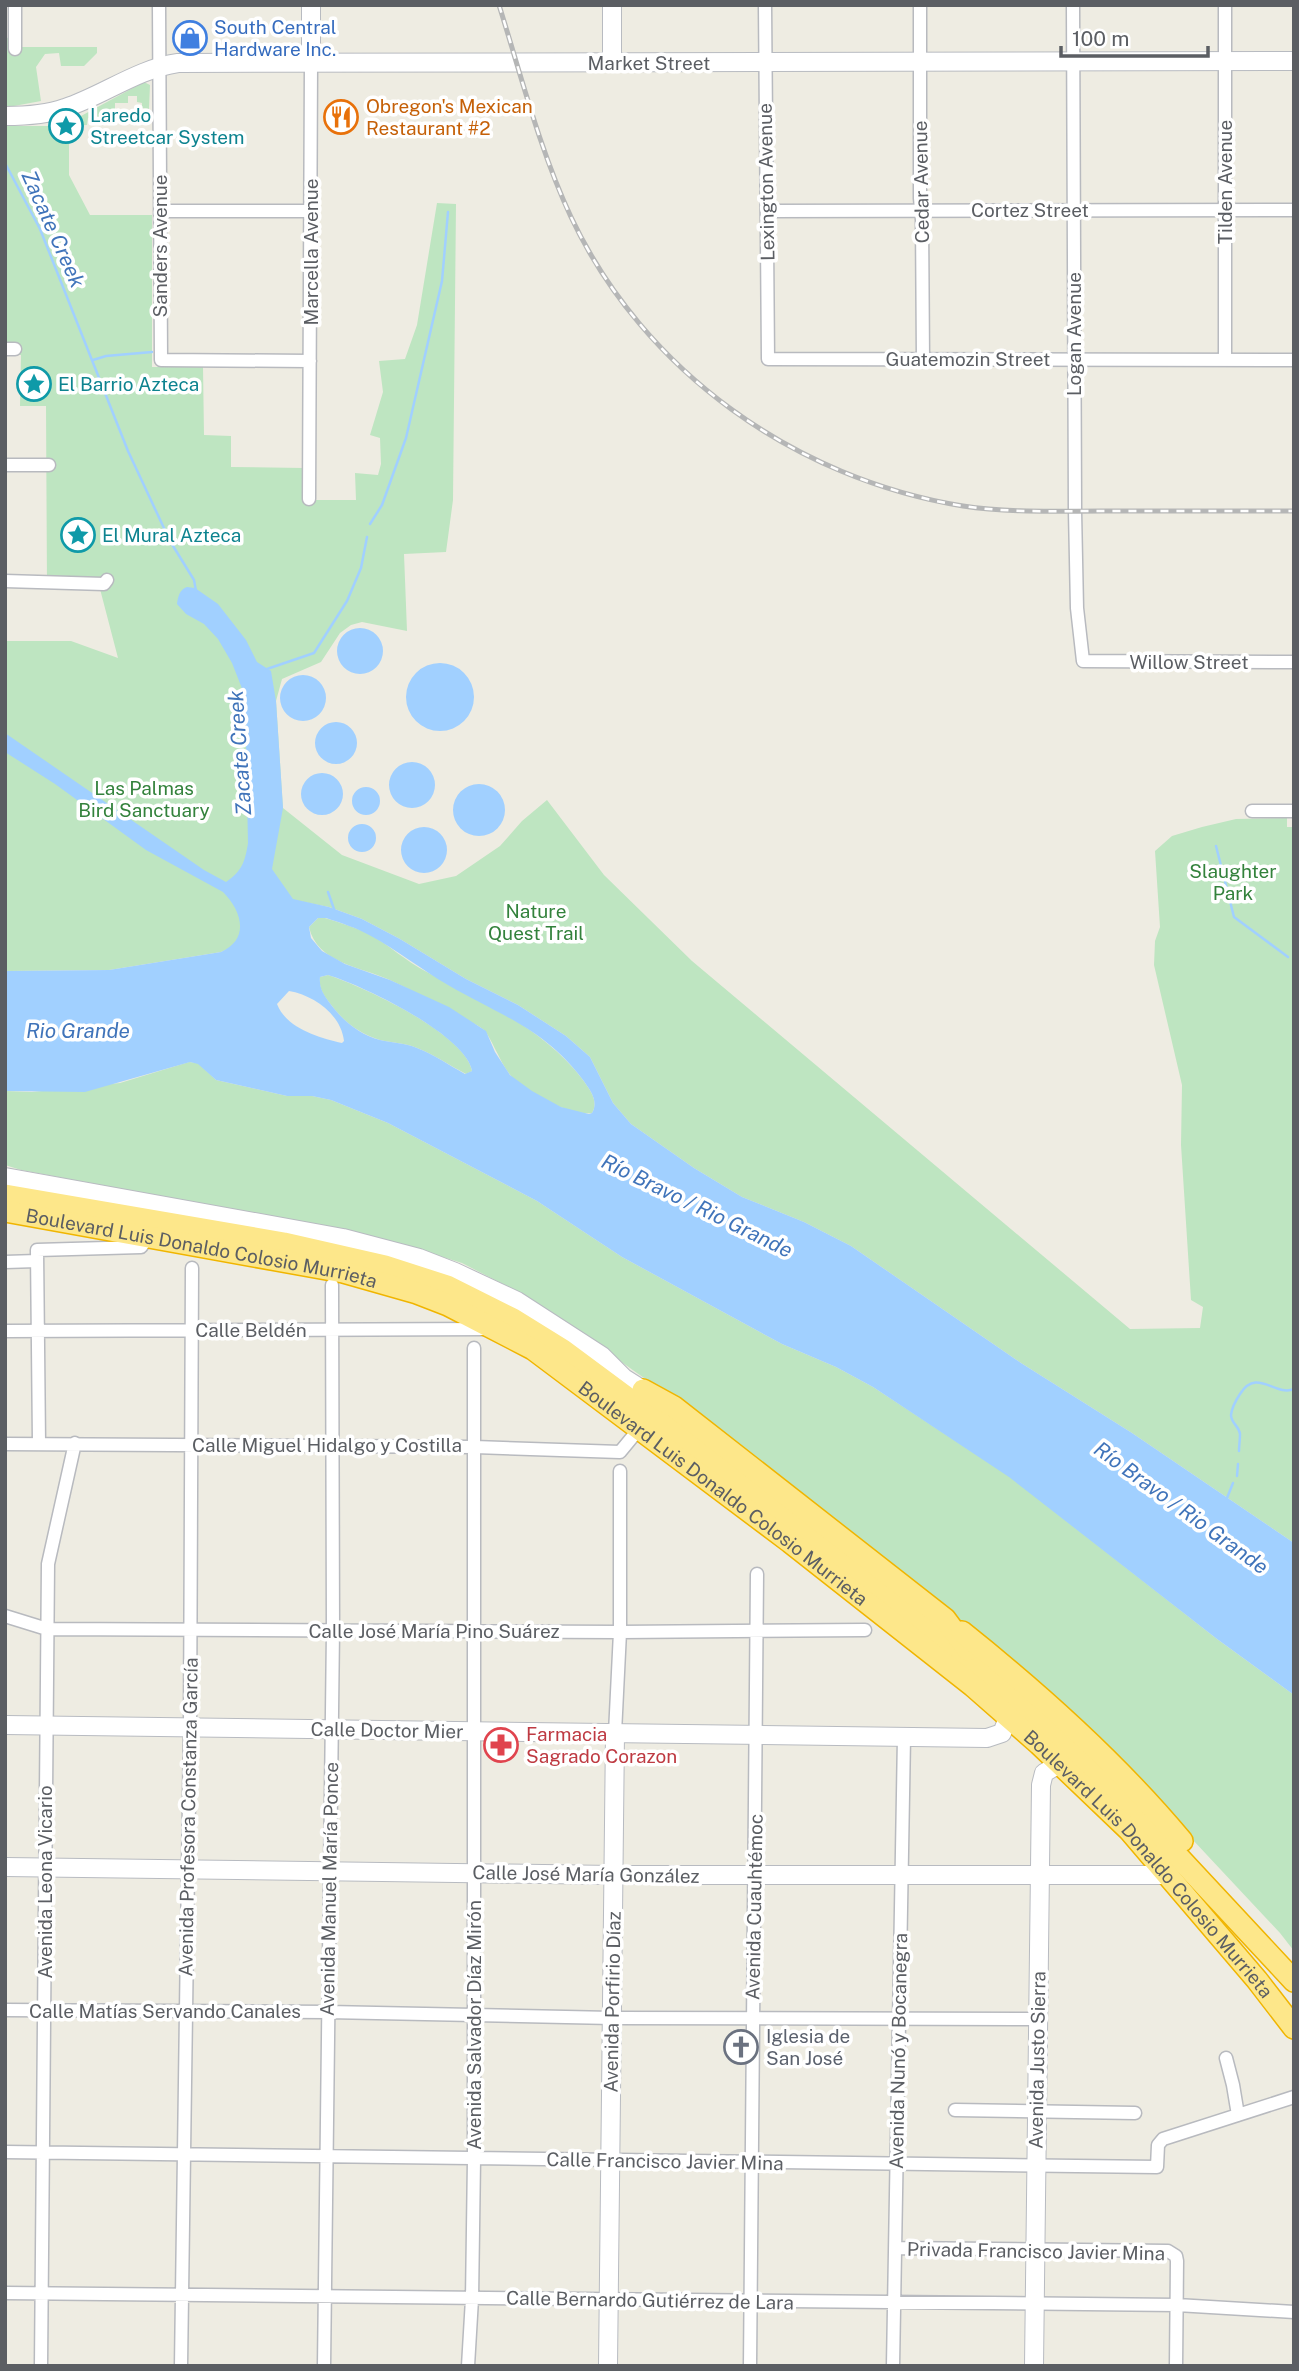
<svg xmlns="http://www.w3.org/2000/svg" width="1299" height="2371" font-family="'Public Sans',sans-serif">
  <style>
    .green { fill: #bee5c1 }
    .water { fill: #a1d0ff; fill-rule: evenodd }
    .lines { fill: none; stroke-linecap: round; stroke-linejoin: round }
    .stream { stroke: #a1d0ff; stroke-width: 2.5 }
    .street-casing { stroke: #b8babf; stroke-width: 15 }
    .secondary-casing { stroke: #b8bbc1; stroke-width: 20 }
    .highway-casing { stroke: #f0b500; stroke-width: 24 }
    .street { stroke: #fff; stroke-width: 12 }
    .secondary { stroke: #fff; stroke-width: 18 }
    .highway { stroke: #fde78a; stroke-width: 21 }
    .rail-casing { stroke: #b5b6b6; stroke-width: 5 }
    .rail { stroke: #fff; stroke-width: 2.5; stroke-dasharray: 8; stroke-linecap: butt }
    .labels { text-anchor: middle; stroke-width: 7; stroke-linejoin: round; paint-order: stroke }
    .shop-label { font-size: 19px; fill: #366cbe; stroke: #fff; text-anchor: start }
    .street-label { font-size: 19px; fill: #5b5e63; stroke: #fff }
    .food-label { font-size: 19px; fill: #c56008; stroke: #fff; text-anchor: start }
    .culture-label { font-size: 19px; fill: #0d838f; stroke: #fff; text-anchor: start }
    .park-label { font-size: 19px; fill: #33823c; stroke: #fff }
    .health-label { font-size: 19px; fill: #be3a42; stroke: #fff; text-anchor: start }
    .worship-label { font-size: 19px; fill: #5b616d; stroke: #fff; text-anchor: start }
    .water-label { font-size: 21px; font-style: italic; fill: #4074ba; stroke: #fff }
  </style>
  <rect width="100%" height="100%" fill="#eeece2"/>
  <!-- green -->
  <path class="green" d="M 5,36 L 20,47 L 97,47 L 97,53 L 84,66 L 61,66 L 59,53 L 45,54 L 36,67 L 41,101 L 14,106 L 14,126 L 68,126 L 68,123 L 144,82 L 150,85 L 149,109 L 142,108 L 142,103 L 137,102 L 137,96 L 128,96 L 128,103 L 115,103 L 115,110 L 101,111 L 101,116 L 88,118 L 87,125 L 69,126 L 69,175 L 90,215 L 152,215 L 152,367 L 203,367 L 204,435 L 231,436 L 231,467 L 304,468 L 304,500 L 356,500 L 355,473 L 378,475 L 381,464 L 380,438 L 370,435 L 383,392 L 379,361 L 405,359 L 417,325 L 437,203 L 456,204 L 453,500 L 446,552 L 404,554 L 407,631 L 362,622 L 351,625 L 340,633 L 321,662 L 282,679 L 276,701 L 283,808 L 342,855 L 419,884 L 456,876 L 500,846 L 522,821 L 547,800 L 604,875 L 692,961 L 1130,1329 L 1200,1328 L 1203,1307 L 1191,1300 L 1181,1145 L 1182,1085 L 1154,965 L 1155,941 L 1160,927 L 1155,851 L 1172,836 L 1202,827 L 1236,819 L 1287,818 L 1287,827 L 1294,827 L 1294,1543 L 1132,1433 L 1021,1363 L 851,1246 L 804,1222 L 742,1197 L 694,1168 L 631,1124 L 613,1103 L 590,1057 L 566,1036 L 518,1005 L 466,979 L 400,939 L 362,919 L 329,907 L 293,900 L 271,870 L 234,946 L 221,952 L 109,970 L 5,971 L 5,641 L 71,641 L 118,658 L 100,589 L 47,587 L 46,406 L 20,406 L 21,355 L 15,355 L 5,346 Z
    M 318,918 L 325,918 C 341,923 357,928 371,935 C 390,946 406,961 425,971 C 481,1002 543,1027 583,1080 C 590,1090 599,1101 592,1113 C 569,1116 521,1091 508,1072 C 501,1063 490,1036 484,1030 C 477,1024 465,1020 456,1015 C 434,1003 412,990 390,980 C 361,967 317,963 309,927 Z
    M 328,975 C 362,986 466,1034 472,1071 L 466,1074 C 449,1065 435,1055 417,1048 C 405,1043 393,1043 380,1040 C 360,1034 344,1022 332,1006 C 325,997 318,989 320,977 Z
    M 189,1062 L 198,1063 L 216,1080 L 287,1096 L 312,1096 L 331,1100 L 388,1123 L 537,1201 L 622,1257 L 782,1344 L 836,1367 L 873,1387 L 1009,1476 L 1217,1639 L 1294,1695 L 1294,1951 L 1280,1933 L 1163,1808 L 724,1435 L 578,1331 L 520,1293 L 462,1263 L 417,1249 L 287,1220 L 21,1170 L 5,1165 L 5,1091 L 32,1092 L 120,1083 Z"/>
  <!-- water -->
  <path class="water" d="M 187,587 L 195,588 L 218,604 L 246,640 L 257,662 L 271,671 L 276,701 L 283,808 L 272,869 L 293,899 L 329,907 L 362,919 L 400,939 L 466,979 L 518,1005 L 566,1036 L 590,1057 L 613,1103 L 631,1124 L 694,1168 L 742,1197 L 804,1222 L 851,1246 L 1021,1363 L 1132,1433 L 1294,1543 L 1294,1695 L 1217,1639 L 1009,1477 L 873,1387 L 836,1367 L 782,1344 L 622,1257 L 537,1201 L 388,1123 L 331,1100 L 312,1096 L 287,1096 L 216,1080 L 198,1064 L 190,1062 L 85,1092 L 5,1091 L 5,971 L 109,970 L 221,952 C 250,939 242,911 223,892 L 146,850 L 55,784 L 5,752 L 5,733 L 204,870 L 226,882 C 242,871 245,862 248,843 L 245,696 L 232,663 L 218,639 L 204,624 L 186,614 L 177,604 C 178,596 180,589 187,587 ZM 318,918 L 326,918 C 341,923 357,928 371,936 C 397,950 422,970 448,985 C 501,1016 544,1028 583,1080 C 590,1090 599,1101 592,1113 L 589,1114 L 561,1107 L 532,1091 L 510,1075 L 495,1052 L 486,1031 L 449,1007 L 390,980 L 345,964 L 322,951 L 311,938 L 309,927 ZM 328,975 C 362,985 466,1035 472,1071 L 465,1074 C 449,1065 435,1055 417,1048 C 405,1043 393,1043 380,1040 C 358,1034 342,1020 329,1002 C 323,994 319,987 320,977 ZM 289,991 C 313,995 341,1014 344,1041 L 342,1043 C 319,1038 286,1028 277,1004 Z
    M337 651a23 23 0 1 1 46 0a23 23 0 1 1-46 0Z
    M406 697a34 34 0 1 1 68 0a34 34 0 1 1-68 0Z
    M280 698a23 23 0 1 1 46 0a23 23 0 1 1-46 0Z
    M315 743a21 21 0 1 1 42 0a21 21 0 1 1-42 0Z
    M389 785a23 23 0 1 1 46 0a23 23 0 1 1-46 0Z
    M301 794a21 21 0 1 1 42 0a21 21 0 1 1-42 0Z
    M453 810a26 26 0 1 1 52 0a26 26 0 1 1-52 0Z
    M352 801a14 14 0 1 1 28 0a14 14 0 1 1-28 0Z
    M348 838a14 14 0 1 1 28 0a14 14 0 1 1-28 0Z
    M401 850a23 23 0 1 1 46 0a23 23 0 1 1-46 0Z"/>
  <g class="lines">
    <!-- stream -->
    <path class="stream" d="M 5,163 L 40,229 L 128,451 L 170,541 L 194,580 L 196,591
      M 93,360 L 106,356 L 152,352
      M 370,524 L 382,505 L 406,438 L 442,281 L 448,212
      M 267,669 L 314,653 L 347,601 L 361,568 L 367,537
      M 1216,846 L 1234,917 L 1288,957
      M 328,892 L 335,912
      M 1239,1451 C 1239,1446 1240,1439 1240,1434 C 1239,1426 1231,1423 1231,1415 C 1232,1407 1236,1400 1240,1394 C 1257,1367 1275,1397 1294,1389
      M 1237,1476 L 1238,1464
      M 1227,1498 L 1233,1483"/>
    <!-- street casing -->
    <g class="street-casing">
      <path id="street" d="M 159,5 L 161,360 L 310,361
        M 765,5 L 768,359 L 1294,360
        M 920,5 L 920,198 L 922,220 L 923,360
        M 1073,5 L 1075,511 L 1077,608 L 1083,661 L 1294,662
        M 1225,5 L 1225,360
        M 15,49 L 15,5
        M 160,211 L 312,211
        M 767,211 L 1294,210
        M 5,349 L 15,349
        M 5,465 L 49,465
        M 309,499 L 311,63
        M 5,581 L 104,584 L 107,580
        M 1252,811 L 1294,811
        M 5,1262 L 37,1261
        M 5,1331 L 488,1329
        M 39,1443 L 37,1250 L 141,1247 L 149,1236
        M 5,1444 L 475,1447 L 620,1452 L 639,1429
        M 5,1616 L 47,1629 L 620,1632 L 865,1630
        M 615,1733 L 620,1632 L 620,1471
        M 5,2010 L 328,2012 L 612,2018 L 1038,2019
        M 1226,2058 L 1233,2085 L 1238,2115
        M 955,2110 L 1135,2113
        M 5,2152 L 1157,2167 L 1158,2145 L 1163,2139 L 1294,2097
        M 895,2248 L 1168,2251 L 1176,2256 L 1177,2261 L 1176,2366
        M 5,2293 L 1177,2305 L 1294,2312
        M 41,2366 L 48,1564 L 75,1443
        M 181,2366 L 190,1728 L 192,1268
        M 324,2366 L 333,1630 L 332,1285
        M 468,2366 L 472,2299 L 474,2159 L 474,1348
        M 750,2366 L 757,1574
        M 893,2366 L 904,1737"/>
    </g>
    <!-- secondary casing -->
    <g class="secondary-casing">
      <path id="secondary" d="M 311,5 L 311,63
        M 612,63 L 612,5
        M 5,116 C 26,116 46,115 65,108 C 104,95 137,69 178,63 L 1294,61
        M 5,1177 L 343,1238 L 419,1258 L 455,1272 L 517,1301 L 602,1356 L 624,1378 L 643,1390 L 650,1401
        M 5,1725 L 987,1738 L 1002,1733 L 1008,1718
        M 5,1867 L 613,1875 L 1167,1875
        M 608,2366 L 615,1733
        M 1034,2366 L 1041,1785 L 1044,1773 L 1059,1764"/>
    </g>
    <!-- highway casing -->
    <g class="highway-casing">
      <g id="highway">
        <path d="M 5,1195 L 284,1243 L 385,1266 L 447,1286 L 513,1319 L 563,1350 L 745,1485 L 900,1606 L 986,1675 L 1053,1732 L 1143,1819 L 1294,1981"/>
        <path id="s1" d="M 5,1211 L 343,1272 L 417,1293 L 448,1305 L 533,1349 L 790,1542 L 973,1686 L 1039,1744 L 1129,1830 L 1257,1980 L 1294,2028"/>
        <path d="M 643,1390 L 674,1407 L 945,1619 L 968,1650"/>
        <path d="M 962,1632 C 1041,1695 1117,1763 1182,1841"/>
      </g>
    </g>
    <!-- street -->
    <use href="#street" class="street"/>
    <!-- secondary -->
    <use href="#secondary" class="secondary"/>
    <!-- highway -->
    <use href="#highway" class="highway"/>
    <!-- rail casing -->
    <g class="rail-casing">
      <path id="rail" d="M 499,5 C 521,75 540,151 571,217 C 644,372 796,479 963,506 C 1009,513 1056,511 1102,511 C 1166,511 1230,511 1294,511"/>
    </g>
    <!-- rail -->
    <use href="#rail" class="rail"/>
  </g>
  <!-- icons -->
  <defs>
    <g id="shop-ring" transform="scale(1.75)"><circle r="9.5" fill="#fff" stroke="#3f7fe0" stroke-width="1.5"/><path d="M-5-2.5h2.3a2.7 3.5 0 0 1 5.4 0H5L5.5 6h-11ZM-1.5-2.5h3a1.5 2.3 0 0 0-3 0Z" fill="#3f7fe0"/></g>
    <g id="restaurant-ring" transform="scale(1.75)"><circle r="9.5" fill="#fff" stroke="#e8710a" stroke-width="1.5"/><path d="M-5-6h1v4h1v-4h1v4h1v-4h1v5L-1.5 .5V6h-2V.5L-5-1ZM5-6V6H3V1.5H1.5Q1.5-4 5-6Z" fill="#e8710a"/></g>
    <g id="sight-ring" transform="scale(1.75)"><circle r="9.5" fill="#fff" stroke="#0f9aa8" stroke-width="1.5"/><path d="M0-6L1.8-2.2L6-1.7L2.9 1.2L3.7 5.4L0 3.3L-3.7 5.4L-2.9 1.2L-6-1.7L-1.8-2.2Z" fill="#0f9aa8"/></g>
    <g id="pharmacy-ring" transform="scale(1.75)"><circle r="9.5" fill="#fff" stroke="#e0444e" stroke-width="1.5"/><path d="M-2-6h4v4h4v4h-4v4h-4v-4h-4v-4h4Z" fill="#e0444e"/></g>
    <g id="church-ring" transform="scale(1.75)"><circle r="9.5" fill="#fff" stroke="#6b7280" stroke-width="1.5"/><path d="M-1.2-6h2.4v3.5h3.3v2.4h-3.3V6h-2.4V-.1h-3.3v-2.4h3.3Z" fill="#6b7280"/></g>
  </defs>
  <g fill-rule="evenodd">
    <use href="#shop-ring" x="190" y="38"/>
    <use href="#restaurant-ring" x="341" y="117"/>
    <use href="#sight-ring" x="66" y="126"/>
    <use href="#sight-ring" x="34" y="384"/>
    <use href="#sight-ring" x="78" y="535"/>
    <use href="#pharmacy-ring" x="501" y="1745"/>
    <use href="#church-ring" x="741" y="2047"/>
  </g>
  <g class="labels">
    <!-- shop labels -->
    <g class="shop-label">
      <text x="214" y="34">South Central<tspan x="214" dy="22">Hardware Inc.</tspan></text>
    </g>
    <!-- street labels -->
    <g class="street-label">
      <text x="649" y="70">Market Street</text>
      <text transform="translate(766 182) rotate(-91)" y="7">Lexington Avenue</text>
      <text transform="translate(921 182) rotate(-91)" y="7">Cedar Avenue</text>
      <text transform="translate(1225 182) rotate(-90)" y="7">Tilden Avenue</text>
      <text x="1030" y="217">Cortez Street</text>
      <text transform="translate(160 246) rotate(-90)" y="7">Sanders Avenue</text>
      <text transform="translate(311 252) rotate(-90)" y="7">Marcella Avenue</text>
      <text transform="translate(1074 334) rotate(-90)" y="7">Logan Avenue</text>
      <text x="968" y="366">Guatemozin Street</text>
      <text x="1189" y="669">Willow Street</text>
      <text dy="7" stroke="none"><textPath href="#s1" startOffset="200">Boulevard Luis Donaldo Colosio Murrieta</textPath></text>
      <text x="251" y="1337">Calle Beldén</text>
      <text x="327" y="1452">Calle Miguel Hidalgo y Costilla</text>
      <text dy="7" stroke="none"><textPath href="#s1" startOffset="788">Boulevard Luis Donaldo Colosio Murrieta</textPath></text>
      <text x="434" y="1638">Calle José María Pino Suárez</text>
      <text transform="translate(387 1730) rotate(1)" y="7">Calle Doctor Mier</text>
      <text transform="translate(188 1817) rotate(-89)" y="7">Avenida Profesora Constanza García</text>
      <text dy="7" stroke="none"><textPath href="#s1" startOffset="1354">Boulevard Luis Donaldo Colosio Murrieta</textPath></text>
      <text transform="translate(586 1874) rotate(1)" y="7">Calle José María González</text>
      <text transform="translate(45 1882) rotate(-90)" y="7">Avenida Leona Vicario</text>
      <text transform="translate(329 1889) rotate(-89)" y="7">Avenida Manuel María Ponce</text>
      <text transform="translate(754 1907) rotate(-89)" y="7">Avenida Cuauhtémoc</text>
      <text transform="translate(612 2002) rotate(-89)" y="7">Avenida Porfirio Díaz</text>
      <text x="165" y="2018">Calle Matías Servando Canales</text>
      <text transform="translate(474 2025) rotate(-90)" y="7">Avenida Salvador Díaz Mirón</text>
      <text transform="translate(898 2051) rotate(-89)" y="7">Avenida Nunó y Bocanegra</text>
      <text transform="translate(1037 2060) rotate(-89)" y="7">Avenida Justo Sierra</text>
      <text transform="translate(665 2161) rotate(1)" y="7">Calle Francisco Javier Mina</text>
      <text transform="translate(1036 2251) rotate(1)" y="7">Privada Francisco Javier Mina</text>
      <text transform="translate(650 2300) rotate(1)" y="7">Calle Bernardo Gutiérrez de Lara</text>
    </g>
    <!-- food labels -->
    <g class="food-label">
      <text x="366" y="113">Obregon's Mexican<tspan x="366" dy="22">Restaurant #2</tspan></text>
    </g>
    <!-- culture labels -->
    <g class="culture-label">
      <text x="90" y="122">Laredo<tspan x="90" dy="22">Streetcar System</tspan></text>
      <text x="58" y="391">El Barrio Azteca</text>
      <text x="102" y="542">El Mural Azteca</text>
    </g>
    <!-- park labels -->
    <g class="park-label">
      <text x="144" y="795">Las Palmas<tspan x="144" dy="22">Bird Sanctuary</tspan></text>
      <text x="1233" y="878">Slaughter<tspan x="1233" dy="22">Park</tspan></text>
      <text x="536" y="918">Nature<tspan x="536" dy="22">Quest Trail</tspan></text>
    </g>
    <!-- health labels -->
    <g class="health-label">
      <text x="526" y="1741">Farmacia<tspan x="526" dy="22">Sagrado Corazon</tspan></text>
    </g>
    <!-- worship labels -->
    <g class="worship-label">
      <text x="766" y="2043">Iglesia de<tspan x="766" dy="22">San José</tspan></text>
    </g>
    <!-- water labels -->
    <g class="water-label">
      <text transform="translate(53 229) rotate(66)" y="7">Zacate Creek</text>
      <text transform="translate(240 753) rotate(-94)" y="7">Zacate Creek</text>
      <text x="78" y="1038">Rio Grande</text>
      <text transform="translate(697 1206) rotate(26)" y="7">Río Bravo / Rio Grande</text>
      <text transform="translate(1181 1508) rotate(36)" y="7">Río Bravo / Rio Grande</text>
    </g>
  </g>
  <!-- border -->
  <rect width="1299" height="2371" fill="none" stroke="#5b5e63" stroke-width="14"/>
  <!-- scale -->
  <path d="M1061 46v10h147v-10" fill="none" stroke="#5b5e63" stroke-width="3.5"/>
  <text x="1072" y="46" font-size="21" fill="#5b5e63" stroke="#ffffff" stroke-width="5" paint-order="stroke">100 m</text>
</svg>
